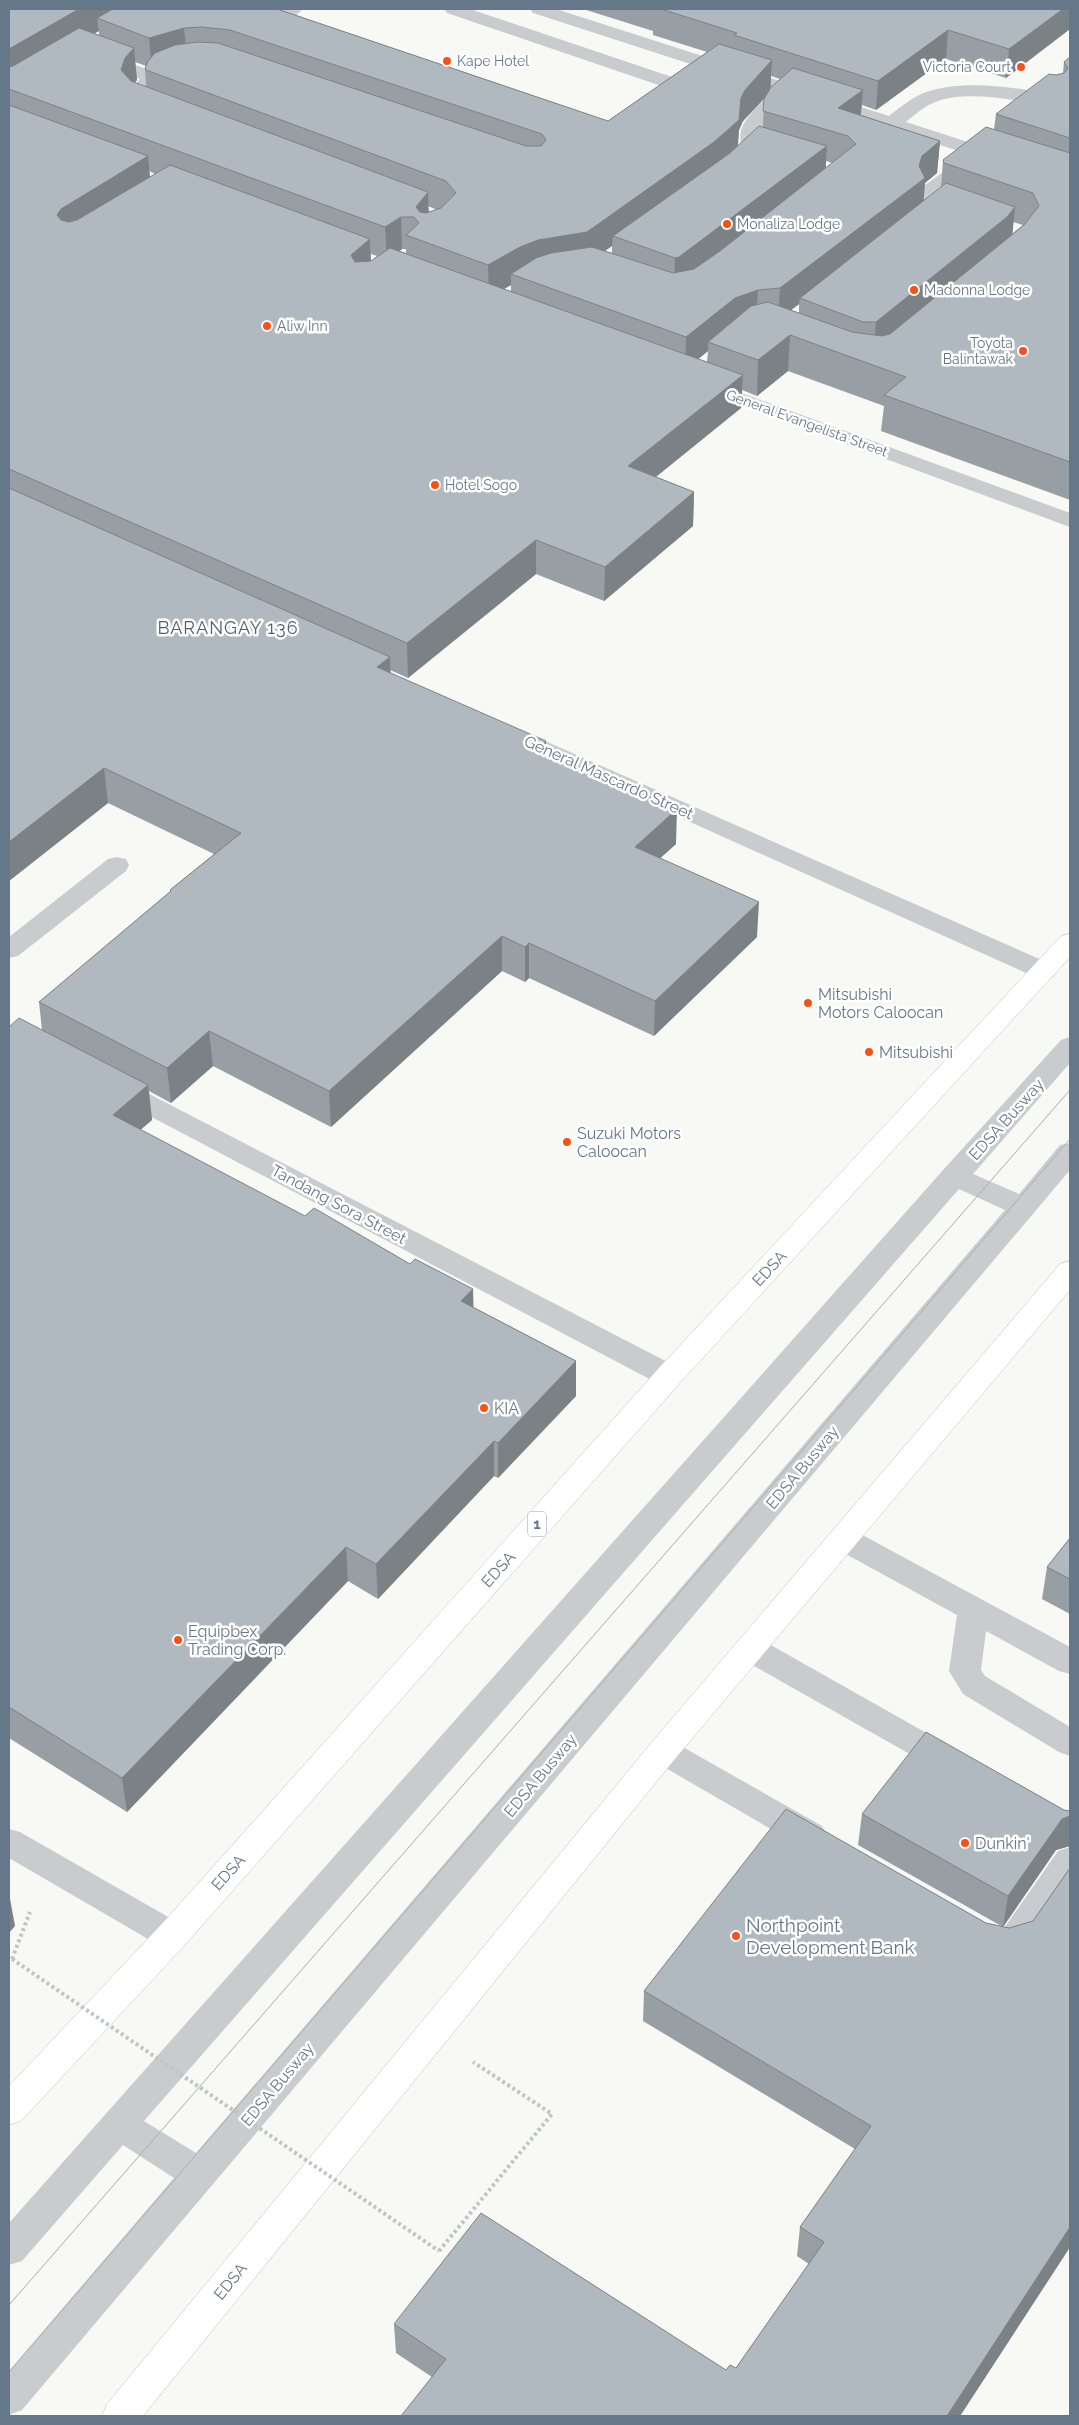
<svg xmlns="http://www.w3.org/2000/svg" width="1079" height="2425" font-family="Raleway,sans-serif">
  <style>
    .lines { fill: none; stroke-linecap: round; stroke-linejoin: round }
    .highway-casing { stroke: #bcbfc2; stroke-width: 1 }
    .path { stroke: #c1c4c6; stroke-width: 4; stroke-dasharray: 3 3; stroke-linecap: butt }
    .minor { fill: #c8cccf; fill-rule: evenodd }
    .highway { fill: #fff; fill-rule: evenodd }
    .tram { stroke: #a7aeb4; stroke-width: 1 }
    .path-bridge { stroke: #c1c4c6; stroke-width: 4; stroke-dasharray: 3 3; stroke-linecap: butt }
    .wall { fill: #979fa4; fill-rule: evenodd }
    .shaded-wall { fill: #7b8286 }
    .building { fill: #b0b9bf; stroke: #7b8286 }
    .poi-dot { fill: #f65217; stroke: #fff; stroke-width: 2 }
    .labels { text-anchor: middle; stroke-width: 5; stroke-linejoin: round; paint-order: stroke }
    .far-poi-label { font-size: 14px; fill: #647889; stroke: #fff; text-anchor: start }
    .far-street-label { font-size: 14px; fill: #647889; stroke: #fff }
    .shield { fill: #fff; stroke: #92a0ac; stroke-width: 1 }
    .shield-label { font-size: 15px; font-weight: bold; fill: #647889 }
    .street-label { font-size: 16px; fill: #647889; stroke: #fff }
    .poi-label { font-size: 16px; fill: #647889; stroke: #fff; text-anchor: start }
    .neighbourhood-label { font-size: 18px; letter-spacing: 1px; fill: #53616d; stroke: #fff }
    .near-poi-label { font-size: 19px; fill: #647889; stroke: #fff; text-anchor: start }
  </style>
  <rect width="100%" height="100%" fill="#f8f8f5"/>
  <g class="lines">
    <!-- highway casing -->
    <g class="highway-casing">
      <path id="highway" d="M 1070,934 L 1070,957 L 679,1384 L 184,1946 L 21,2121 L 9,2125 L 9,2086 L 160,1926 L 659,1368 L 1061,936 Z
        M 1070,1261 L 1070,1290 L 674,1760 L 143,2416 L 102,2416 L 107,2404 L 652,1742 L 1060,1264 Z"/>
    </g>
    <!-- path -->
    <path class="path" d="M 12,1959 L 30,1912
      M 439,2251 L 552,2114 L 473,2062"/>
    <!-- minor -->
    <path class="minor" d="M 282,9 L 303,9 L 289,22 L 304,28 L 307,32 L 304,36 C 294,38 276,33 270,24 L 275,13 Z
      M 444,9 L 470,9 L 684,81 L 686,85 L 684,89 L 670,89 L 447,13 Z
      M 530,9 L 556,9 L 889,116 C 899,108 909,100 921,94 C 959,78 1021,87 1060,97 L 1062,101 L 1060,105 L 1053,107 C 1021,101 970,90 938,101 C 926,105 915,114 906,122 L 1070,175 L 1070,187 L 980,158 L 978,163 L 938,194 L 945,211 C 937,222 923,232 910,229 L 907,225 L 925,210 L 918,197 L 921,188 L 968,154 L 791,97 C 775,111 755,123 761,147 L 754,160 L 742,171 L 728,171 L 725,167 C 729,162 735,158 739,153 C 743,146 739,138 741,130 C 747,114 762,102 774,91 L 533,13 Z
      M 101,52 L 160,74 L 162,78 L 150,89 L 145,100 L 160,107 L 162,111 L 160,115 C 149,118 132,111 126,102 L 133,86 L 140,79 L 95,61 L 92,57 L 95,53 Z
      M 706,380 L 1070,513 L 1070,527 L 699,390 L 696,386 L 699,382 Z
      M 511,726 L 1053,965 L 1057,971 L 1053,977 L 1044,979 L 1035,977 L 503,738 L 499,733 L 503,728 Z
      M 117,857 L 126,859 L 129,865 L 126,871 L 18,956 L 9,958 L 9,937 L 108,859 Z
      M 1070,1037 L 1070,1063 L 973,1174 L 1019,1194 L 1060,1145 L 1070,1143 L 1070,1170 L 22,2410 L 9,2415 L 9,2371 L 174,2178 L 123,2145 L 22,2261 L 9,2265 L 9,2223 L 944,1169 L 1061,1040 ZM 959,1189 L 1005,1210 L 196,2153 L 144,2121 Z
      M 117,1079 L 126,1082 L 679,1368 L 683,1376 L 679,1384 L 669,1387 L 659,1384 L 108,1094 L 104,1088 L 108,1082 Z
      M 844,1527 L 855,1531 L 1070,1647 L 1070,1674 L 1059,1671 L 986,1631 L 981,1670 L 985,1676 L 1070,1727 L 1070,1756 L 1059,1752 L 963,1694 L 949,1671 L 957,1615 L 833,1547 L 829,1539 L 833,1531 Z
      M 751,1637 L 762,1640 L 960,1752 L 965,1761 L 960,1770 L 949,1774 L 938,1770 L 740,1658 L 736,1649 L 740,1640 Z
      M 663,1738 L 674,1742 L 822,1826 L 827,1836 L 822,1846 L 811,1850 L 800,1846 L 652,1760 L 647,1751 L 652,1742 Z
      M 9,1829 L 20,1832 L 184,1926 L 189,1936 L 184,1946 L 172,1950 L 160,1946 L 9,1858 Z
      M 1070,1847 L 1070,1887 L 1026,1951 L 998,1957 L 986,1953 L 981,1943 L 986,1933 L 1004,1928 L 1058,1851 Z"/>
    <!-- highway -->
    <use href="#highway" class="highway"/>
    <!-- tram -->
    <path class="tram" d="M 9,2305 L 1070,1090
      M 9,2372 L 1070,1139"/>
    <!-- path-bridge -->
    <path class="path-bridge" d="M 12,1959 L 439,2251"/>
  </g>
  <!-- wall -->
  <path class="wall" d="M 9,9 L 277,9 L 608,121 L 707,52 L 653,35 L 653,31 L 583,9 L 1070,9 L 1070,29 L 1006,78 L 946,59 L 876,110 L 862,105 L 861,115 L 940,141 L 937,173 L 925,183 L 923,201 L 941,188 L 943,160 L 994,129 L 996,114 L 1056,75 L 1063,73 L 1064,62 L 1070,57 L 1070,500 L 881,431 L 884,406 L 788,371 L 757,396 L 742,390 L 741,408 L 656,477 L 694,492 L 693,526 L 604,601 L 536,574 L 408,678 L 390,670 L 391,673 L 546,752 L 676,844 L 660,858 L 757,937 L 654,1036 L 529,978 L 525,982 L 502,971 L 331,1127 L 213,1066 L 171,1103 L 149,1091 L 152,1120 L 140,1130 L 473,1307 L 576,1361 L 576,1396 L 498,1478 L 494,1476 L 378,1599 L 348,1581 L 127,1812 L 9,1738 L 9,1027 L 42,1030 L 39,1002 L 170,892 L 170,890 L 214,854 L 108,803 L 9,881 ZM 99,31 L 99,35 L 94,33 ZM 135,62 L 146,66 L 145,69 L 146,87 L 134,83 L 137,80 ZM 771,76 L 780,79 L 771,88 ZM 764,99 L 763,127 L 738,146 L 739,130 L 743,121 ZM 826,161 L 832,163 L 826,169 ZM 149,171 L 155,174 L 150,177 ZM 428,206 L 437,210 L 429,212 ZM 1013,222 L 1023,225 L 1012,234 ZM 612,246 L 612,253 L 605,251 ZM 402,249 L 406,249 L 406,253 L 400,251 ZM 371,254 L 377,256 L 371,261 ZM 511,285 L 511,291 L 504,289 ZM 799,304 L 799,313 L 791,310 ZM 708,351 L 707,362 L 698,359 Z
    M 1070,1538 L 1070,1614 L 1042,1599 L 1047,1567 Z
    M 1064,1810 L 1070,1811 L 1070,1846 L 1056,1850 L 1003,1927 L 858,1845 L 862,1814 Z
    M 1070,1868 L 1070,2247 L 960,2416 L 432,2377 L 396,2353 L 394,2324 L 726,2370 L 736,2368 L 809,2264 L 797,2256 L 800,2227 L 855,2149 L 643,2021 L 644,1991 L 986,1923 L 1009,1928 L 1033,1921 Z"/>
  <!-- shaded-wall -->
  <path class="shaded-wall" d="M 79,9 L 137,9 L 97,18 L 99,31 L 9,82 L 9,49 Z
    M 1063,9 L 1070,9 L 1070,29 L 1006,78 L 1009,49 Z
    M 184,28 L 187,59 L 152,69 L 149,38 Z
    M 948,30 L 946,59 L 876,110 L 878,81 Z
    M 134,48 L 137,80 L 128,90 L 121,70 L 125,58 Z
    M 772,60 L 770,92 L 743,121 L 739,130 L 737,152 L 613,236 L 612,246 L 586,264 L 511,274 L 511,285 L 489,298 L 488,265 L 741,98 L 745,90 Z
    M 863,90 L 860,121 L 838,108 Z
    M 940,141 L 937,173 L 925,183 L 923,209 L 800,298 L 799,304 L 778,320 L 780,288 L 919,166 L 922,156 Z
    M 827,146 L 825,178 L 674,290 L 675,258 Z
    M 148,156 L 151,188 L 60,247 L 57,215 L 61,209 Z
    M 428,192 L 429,224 L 419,223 L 416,207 Z
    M 1015,207 L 1012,239 L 873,355 L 876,322 Z
    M 401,217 L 402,249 L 387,260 L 385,227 Z
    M 370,239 L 371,272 L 353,288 L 351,255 Z
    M 758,290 L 756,322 L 708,342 L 708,351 L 685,370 L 686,337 L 735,298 Z
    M 790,335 L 788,371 L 757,396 L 758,360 Z
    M 743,375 L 741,408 L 627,500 L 628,466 Z
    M 694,492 L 693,526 L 604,601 L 605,567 Z
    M 536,540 L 536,574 L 408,678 L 407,643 Z
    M 390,657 L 391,691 L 377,667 Z
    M 546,741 L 546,776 L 538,749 Z
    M 104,768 L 108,803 L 9,881 L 9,842 Z
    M 677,809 L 676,844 L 634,882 L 635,847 Z
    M 759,902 L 757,937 L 654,1036 L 655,1001 Z
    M 502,936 L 502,971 L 331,1127 L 329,1091 Z
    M 529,943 L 529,978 L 525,982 L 525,947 Z
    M 209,1031 L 213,1066 L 171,1103 L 167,1068 Z
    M 148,1085 L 152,1120 L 117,1150 L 113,1115 Z
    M 473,1289 L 474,1324 L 461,1301 Z
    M 576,1361 L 576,1396 L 498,1478 L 498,1443 Z
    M 494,1441 L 494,1476 L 378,1599 L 376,1564 Z
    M 346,1547 L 348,1581 L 127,1812 L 122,1778 Z
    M 1070,1816 L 1070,1846 L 1056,1850 L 1003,1927 L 1008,1896 L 1062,1819 Z
    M 9,1893 L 15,1926 L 9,1933 Z
    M 1070,2227 L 1070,2247 L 960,2416 L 947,2416 Z"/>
  <!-- building -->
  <path class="building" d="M 9,9 L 79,9 L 9,49 Z
    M 113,9 L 277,9 L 608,121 L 719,44 L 772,60 L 745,90 L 741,98 L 739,120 L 714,142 L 587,232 L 538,240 L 520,247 L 488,265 L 406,235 L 419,223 L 414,217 L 401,217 L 385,227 L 9,89 L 9,67 L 13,66 L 79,28 L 134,48 L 125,58 L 121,70 L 131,81 L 428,192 L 416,207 L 420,212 L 426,213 L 441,208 L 456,193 L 446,181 L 146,70 L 145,69 L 148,61 L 155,53 L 175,45 L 198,42 L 218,43 L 526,146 L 541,146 L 546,140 L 542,134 L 230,30 L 202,27 L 184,28 L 149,38 L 97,18 Z
    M 661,9 L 1063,9 L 1009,49 L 948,30 L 878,81 L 734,35 L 737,33 Z
    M 1070,57 L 1070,138 L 996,114 L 1049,74 L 1056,75 L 1064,73 L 1068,68 L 1064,62 Z
    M 793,68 L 863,90 L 838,108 L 940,141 L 922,156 L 919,166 L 925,178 L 780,288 L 758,290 L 735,298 L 686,337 L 511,274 L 536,258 L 551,253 L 592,247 L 673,273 L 694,269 L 720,251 L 856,144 L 848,136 L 763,111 L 764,99 L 771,87 Z
    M 9,105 L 148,156 L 61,209 L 57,215 L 61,220 L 69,222 L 77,220 L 170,165 L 370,239 L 351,255 L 355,262 L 371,261 L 390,248 L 743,375 L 628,466 L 694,492 L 605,567 L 536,540 L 407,643 L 9,469 Z
    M 759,126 L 827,146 L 679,257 L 675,258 L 613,236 L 730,153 Z
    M 986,127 L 1070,153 L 1070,462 L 884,395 L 906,377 L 790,335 L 758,360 L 708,342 L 751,306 L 768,302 L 852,332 L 882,336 L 890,334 L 1024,225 L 1039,206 L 1033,193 L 944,163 L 943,160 Z
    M 946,183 L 1015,207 L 1007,217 L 876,322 L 863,322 L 800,298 Z
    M 9,488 L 390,657 L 377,667 L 546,741 L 538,749 L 677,809 L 635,847 L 759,902 L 655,1001 L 529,943 L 525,947 L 502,936 L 329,1091 L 209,1031 L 167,1068 L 39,1002 L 171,891 L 170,890 L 241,833 L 104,768 L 9,842 Z
    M 19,1018 L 148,1085 L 113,1115 L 305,1216 L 314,1208 L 410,1264 L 415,1259 L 473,1289 L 461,1301 L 576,1361 L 498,1443 L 494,1441 L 376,1564 L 346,1547 L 122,1778 L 9,1707 L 9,1027 Z
    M 1070,1538 L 1070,1579 L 1047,1567 Z
    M 926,1732 L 1064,1810 L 1070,1811 L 1070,1816 L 1062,1819 L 1008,1896 L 862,1814 Z
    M 786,1809 L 986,1923 L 1009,1928 L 1033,1921 L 1070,1868 L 1070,2227 L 947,2416 L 401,2416 L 446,2359 L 394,2324 L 481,2213 L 726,2370 L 730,2365 L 736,2368 L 824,2242 L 800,2227 L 871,2126 L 644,1991 Z"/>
  <!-- markers -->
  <g class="poi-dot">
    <circle cx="447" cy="61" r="5"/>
    <circle cx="1021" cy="67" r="5"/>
    <circle cx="727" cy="224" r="5"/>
    <circle cx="914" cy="290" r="5"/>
    <circle cx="267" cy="326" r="5"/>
    <circle cx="1023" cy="351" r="5"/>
    <circle cx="435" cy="485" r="5"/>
    <circle cx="808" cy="1003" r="5"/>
    <circle cx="869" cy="1052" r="5"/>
    <circle cx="567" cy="1142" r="5"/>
    <circle cx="484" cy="1408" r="5"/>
    <circle cx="178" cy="1640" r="5"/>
    <circle cx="965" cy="1843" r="5"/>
    <circle cx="736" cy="1936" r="5"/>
  </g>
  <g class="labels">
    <!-- far-poi labels -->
    <g class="far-poi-label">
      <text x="457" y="66">Kape Hotel</text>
      <text x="1011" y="72" text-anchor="end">Victoria Court</text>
      <text x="737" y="229">Monaliza Lodge</text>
      <text x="924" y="295">Madonna Lodge</text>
      <text x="277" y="331">Aliw Inn</text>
      <text x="1013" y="348" text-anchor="end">Toyota<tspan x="1013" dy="16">Balintawak</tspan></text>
      <text x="445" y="490">Hotel Sogo</text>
    </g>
    <!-- far-street labels -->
    <g class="far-street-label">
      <text transform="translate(807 423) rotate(20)" y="5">General Evangelista Street</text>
    </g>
    <!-- shield labels -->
    <rect class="shield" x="528" y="1511.5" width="18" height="25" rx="4"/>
    <g class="shield-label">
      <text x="537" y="1529">1</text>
    </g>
    <!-- street labels -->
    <g class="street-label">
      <text transform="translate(609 777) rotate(24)" y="6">General Mascardo Street</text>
      <text transform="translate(1006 1119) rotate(-48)" y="6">EDSA Busway</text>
      <text transform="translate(339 1204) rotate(28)" y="6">Tandang Sora Street</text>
      <text transform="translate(769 1268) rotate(-47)" y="6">EDSA</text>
      <text transform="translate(802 1467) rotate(-50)" y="6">EDSA Busway</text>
      <text transform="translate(498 1569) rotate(-48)" y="6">EDSA</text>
      <text transform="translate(540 1775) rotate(-50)" y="6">EDSA Busway</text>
      <text transform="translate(228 1872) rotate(-48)" y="6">EDSA</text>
      <text transform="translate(277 2084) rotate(-50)" y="6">EDSA Busway</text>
      <text transform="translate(230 2281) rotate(-51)" y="6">EDSA</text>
    </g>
    <!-- poi labels -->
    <g class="poi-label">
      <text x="818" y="1000">Mitsubishi<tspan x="818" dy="18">Motors Caloocan</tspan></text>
      <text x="879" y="1058">Mitsubishi</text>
      <text x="577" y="1139">Suzuki Motors<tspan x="577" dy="18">Caloocan</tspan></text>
      <text x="494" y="1414">KIA</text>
      <text x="188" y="1637">Equipbex<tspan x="188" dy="18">Trading Corp.</tspan></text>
      <text x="975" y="1849">Dunkin'</text>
    </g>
    <!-- neighbourhood labels -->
    <g class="neighbourhood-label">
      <text x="228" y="634">BARANGAY 136</text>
    </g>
    <!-- near-poi labels -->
    <g class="near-poi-label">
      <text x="746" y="1932">Northpoint<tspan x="746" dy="22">Development Bank</tspan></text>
    </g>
  </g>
  <!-- border -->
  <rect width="1079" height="2425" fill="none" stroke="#647889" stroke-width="20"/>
</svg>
